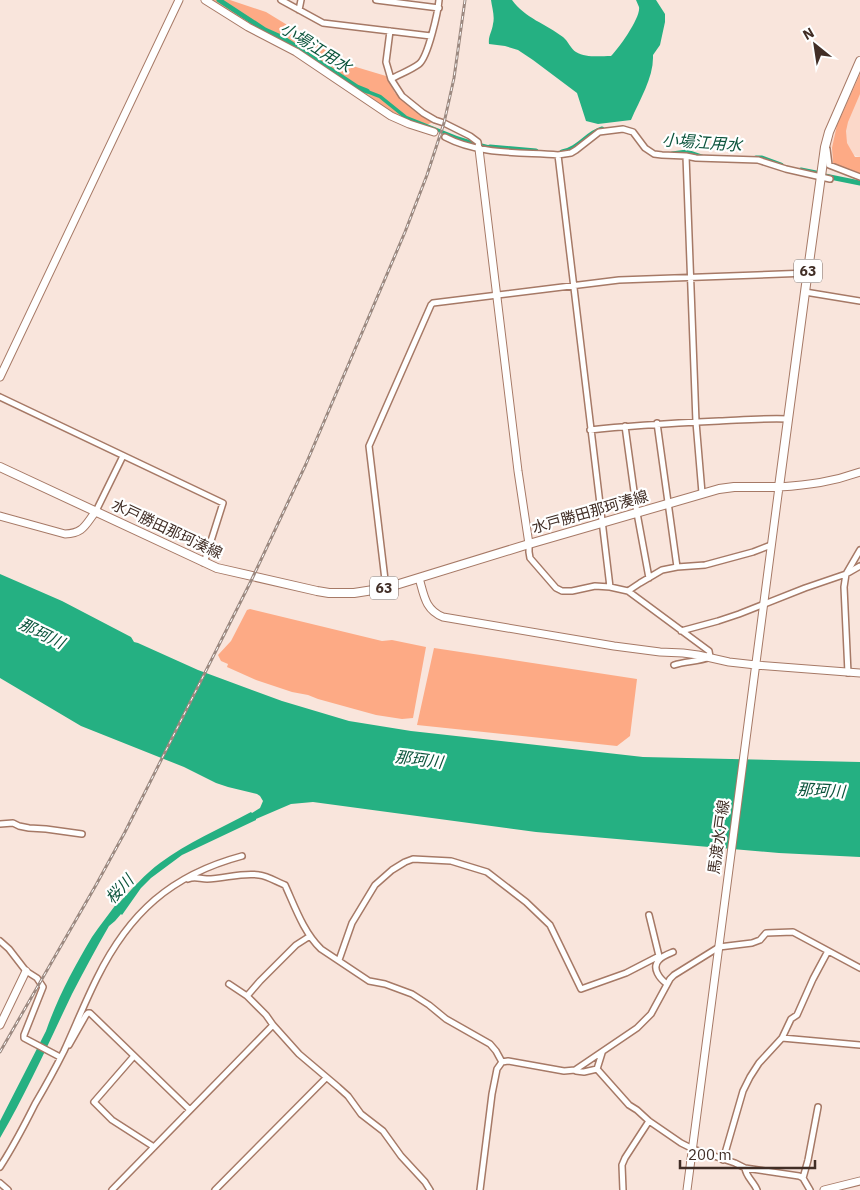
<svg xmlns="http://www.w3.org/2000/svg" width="860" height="1190" font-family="'IBM Plex Sans','Noto Sans JP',sans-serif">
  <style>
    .built { fill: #fbd8c9 }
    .green { fill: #fdaa85 }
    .water { fill: #25b082 }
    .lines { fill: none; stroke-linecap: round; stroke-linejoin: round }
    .canal { stroke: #25b082; stroke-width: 5 }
    .street-casing { stroke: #a67966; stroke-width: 8 }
    .secondary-casing { stroke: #a67966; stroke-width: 9 }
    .primary-casing { stroke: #a67966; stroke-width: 10 }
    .street { stroke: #fff; stroke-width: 5 }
    .secondary { stroke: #fff; stroke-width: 7 }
    .primary { stroke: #fff; stroke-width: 8 }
    .rail-casing { stroke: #9c8980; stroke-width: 3 }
    .rail { stroke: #fff; stroke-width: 1; stroke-dasharray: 4; stroke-linecap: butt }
    .labels { text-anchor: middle; stroke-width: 4.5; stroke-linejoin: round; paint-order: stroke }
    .shield { fill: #fff; stroke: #7a6d67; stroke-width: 1 }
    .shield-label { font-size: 14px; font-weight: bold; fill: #412e26 }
    .street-label { font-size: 15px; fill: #412e26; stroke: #fff }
    .water-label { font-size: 16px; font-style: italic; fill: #0d553d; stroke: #fff }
  </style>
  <rect width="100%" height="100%" fill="#f9e5dc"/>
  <!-- built -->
  <path class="built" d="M 860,71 L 860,157 L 829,147 Z"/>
  <!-- green -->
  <path class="green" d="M 213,0 L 230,0 L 266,12 L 356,67 L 386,76 L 395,93 L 433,122 L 422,127 L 403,119 L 381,105 L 248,24 Z
    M 860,74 L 860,94 L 848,122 L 846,131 L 847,143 L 855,157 L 860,157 L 860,174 L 833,163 L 832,148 L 837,125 Z
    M 250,609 L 382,641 L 392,640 L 426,647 L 413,718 L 402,719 L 376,715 L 318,699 L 308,695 L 292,692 L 256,680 L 227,667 L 228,664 L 221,661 L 218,655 L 231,641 L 247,610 Z
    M 434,648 L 637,679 L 630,736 L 617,746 L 417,725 Z"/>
  <!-- water -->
  <path class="water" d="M 491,0 L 512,0 C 525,18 546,24 563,37 C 568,41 571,49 576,52 C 586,58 600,56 611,56 C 619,48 641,17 639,7 C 638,5 637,2 636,0 L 656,0 L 665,14 L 665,22 L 660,45 L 653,55 C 654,77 640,99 631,120 L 598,124 L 586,121 L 577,93 L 533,60 L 518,50 L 505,46 L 489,44 C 488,36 492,32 493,24 C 495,16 492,8 491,0 Z
    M 363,88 L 381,95 L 407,116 L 457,136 L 476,142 L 496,147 L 494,149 L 475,145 L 456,139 L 405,119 L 379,98 L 361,91 Z
    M 0,574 L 62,601 L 131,637 L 134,642 L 138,643 L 198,670 L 282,701 L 349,721 L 411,731 L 643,757 L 860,762 L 860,857 L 779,853 L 536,832 L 313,802 L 291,804 L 256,819 L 256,820 L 182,855 L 151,878 L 141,888 L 122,915 L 121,914 L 115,921 L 109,926 C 96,948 84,971 72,994 C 49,1042 27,1092 0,1138 L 0,1121 L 46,1031 C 57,999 74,967 92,937 C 100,925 109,914 117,903 L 119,903 C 132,889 145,874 160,863 C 187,843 221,828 251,812 L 252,813 L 260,808 L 263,801 L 260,796 L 257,794 L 228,787 L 216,783 L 184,767 L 81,726 L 0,678 Z"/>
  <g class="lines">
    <!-- canal -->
    <path class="canal" d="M 219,0 L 265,30 L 283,38 L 357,87 L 367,91
      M 490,147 L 536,151
      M 562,152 C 579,149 586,134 602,129
      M 672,154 L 687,152 L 702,157
      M 756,158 L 762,158 L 781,165
      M 801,170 L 816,173
      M 825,176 L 860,183"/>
    <!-- street casing -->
    <g class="street-casing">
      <path id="street" d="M 281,0 L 323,23 L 431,36
        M 376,0 L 439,8
        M 299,10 L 301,0
        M 390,31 L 386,62 L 391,79 L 402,96 L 423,113 L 435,120 L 444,123 L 470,136 L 478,142 L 479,149
        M 391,79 C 400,74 411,70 419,64 C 428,57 438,12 439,0
        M 445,137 C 479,155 521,152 558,155 L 571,153 L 576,150 L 599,132 L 623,129 L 633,132 L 645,148 L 654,154 L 662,155 L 686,156 L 696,158 L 758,160 L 786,169 L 830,179
        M 827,149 L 829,165 L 860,177
        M 558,155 L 610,587
        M 686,156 L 696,422 L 702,493
        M 805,292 L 860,301
        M 0,397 L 223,503 L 204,563
        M 657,423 L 677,567
        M 625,426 L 637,513 L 649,578
        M 590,430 C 633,425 676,423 719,421 C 742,420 765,418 788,419
        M 96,511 L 123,456
        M 529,544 L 529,552 L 530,558 L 556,588 L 562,591 L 572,591 L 595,586 L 610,587 L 628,591 L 709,651 L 710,657 C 698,662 686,661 674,665
        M 386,588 L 369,446 L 431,305 L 433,303 L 619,280 L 808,273
        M 628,591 L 640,583 L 662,570 L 677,567 L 705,565 L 753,552 L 771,545
        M 681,631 L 718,621 L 739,614 L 805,588 L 846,574 L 860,566
        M 848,673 L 844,587 L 846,574 L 860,550
        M 0,824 L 13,823 L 19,826 L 29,828 L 46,829 L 82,834
        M 188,879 C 195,876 200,879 207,879 C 224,879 242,872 259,875 C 268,876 277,882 285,885 C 295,907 304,933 321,949 L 369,981 L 385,984 L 412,994 L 429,1005 L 446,1019 L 490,1044 L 496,1051 L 502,1062
        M 0,941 L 9,949 L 26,971 L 37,978 L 43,987 L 24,1035 L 24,1038 L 60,1057
        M 339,960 L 352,923 L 375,885 L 392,870 L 405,862 L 413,859 L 451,861 L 487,872 L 526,902 L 550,925 L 581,989 L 626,973 L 659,956 L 649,915
        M 229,984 L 247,996 L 266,1015 L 273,1025 L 299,1054 L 338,1087 L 348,1096 L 361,1114 L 383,1131 L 401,1156 L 425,1182 L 430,1190
        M 667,984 C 660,979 651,968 659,960 C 662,956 668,954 673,952
        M 247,996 L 260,981 L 296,945 L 310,936
        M 782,1038 L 860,1045
        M 69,1045 L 86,1015 L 88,1013 L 90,1013 L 190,1110
        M 134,1056 L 94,1102 L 112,1120 L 154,1147
        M 597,1069 L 629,1105 L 637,1110 L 649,1121 L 681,1143 L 693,1149 L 735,1163 L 745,1168 L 799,1176 L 803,1178 L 810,1190
        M 576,1071 L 584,1072 L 597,1069 L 602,1053
        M 723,1160 L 743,1091 L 750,1077 L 759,1063 L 782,1038 L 791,1019 L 797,1015 L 813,979 L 828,951
        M 0,1167 C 13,1147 24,1126 35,1104 C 45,1087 55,1069 64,1051 C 75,1027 85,1002 97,978 C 129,913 171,875 242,856
        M 745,1168 C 746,1177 754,1182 757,1190
        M 803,1178 L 808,1160 L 818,1107
        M 0,1183 L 8,1190
        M 112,1190 L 273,1025
        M 215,1190 L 326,1078
        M 480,1190 L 492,1094 L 497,1069 L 502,1062 L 508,1061 L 564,1071 L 575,1070 L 637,1028 L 651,1014 L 670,979 L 674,975 L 719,947 L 752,943 L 760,940 L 766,933 L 793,932 L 860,968
        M 623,1190 L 622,1165 L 625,1158 L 649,1121"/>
    </g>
    <!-- secondary casing -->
    <g class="secondary-casing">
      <path id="secondary" d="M 205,0 L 248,27 L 296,52 L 391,116 L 409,124 L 434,132
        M 479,149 L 518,471 L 529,544
        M 0,377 L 179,0
        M 0,516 L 65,534 C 84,533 85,525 96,511
        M 419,578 C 424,595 425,610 443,617 L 614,646 L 660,652 L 683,653 L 698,655 L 729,662 L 756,665 L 860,673
        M 0,1025 L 26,971
        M 687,1190 L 779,487 C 809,485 832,482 860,472
        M 824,1190 L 860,1181"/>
    </g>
    <!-- primary casing -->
    <g class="primary-casing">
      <path id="primary" d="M 0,467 L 217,568 L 317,591 L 329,593 L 354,593 L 386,588 L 529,544 L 719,489 L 734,487 L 779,487 L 805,292 L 825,147 L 829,132 L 860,61"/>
    </g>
    <!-- street -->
    <use href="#street" class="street"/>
    <!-- secondary -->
    <use href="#secondary" class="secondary"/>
    <!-- primary -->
    <use href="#primary" class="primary"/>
    <!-- rail casing -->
    <g class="rail-casing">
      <path id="rail" d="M 0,1052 L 96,885 L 125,832 L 251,581 L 306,464 L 405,232 L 427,175 L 444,123 L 454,78 L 465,0"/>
    </g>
    <!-- rail -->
    <use href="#rail" class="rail"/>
  </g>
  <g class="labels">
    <!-- shield labels -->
    <g class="shield">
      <rect x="794" y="259.5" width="28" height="23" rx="4"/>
      <rect x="370" y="576.5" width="28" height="23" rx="4"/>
    </g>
    <g class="shield-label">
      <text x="808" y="276">63</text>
      <text x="384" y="593">63</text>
    </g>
    <!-- street labels -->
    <g class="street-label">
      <text transform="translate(590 512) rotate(-16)" y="5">水戸勝田那珂湊線</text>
      <text transform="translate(167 529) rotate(25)" y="5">水戸勝田那珂湊線</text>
      <text transform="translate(719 837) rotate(-82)" y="5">馬渡水戸線</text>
    </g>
    <!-- water labels -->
    <g class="water-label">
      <text transform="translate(316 47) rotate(32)" y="6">小場江用水</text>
      <text transform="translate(702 142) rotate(4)" y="6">小場江用水</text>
      <text transform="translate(42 633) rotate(26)" y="6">那珂川</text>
      <text transform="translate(419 759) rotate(7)" y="6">那珂川</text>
      <text transform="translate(821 790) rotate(3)" y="6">那珂川</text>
      <text transform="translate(119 889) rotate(-47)" y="6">桜川</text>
    </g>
  </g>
  <!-- north arrow -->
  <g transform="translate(815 45) rotate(330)" stroke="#ffffff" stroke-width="4" paint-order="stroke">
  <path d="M0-4L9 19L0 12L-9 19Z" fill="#412e26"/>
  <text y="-8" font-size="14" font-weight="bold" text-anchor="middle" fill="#412e26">N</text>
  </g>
  <!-- scale -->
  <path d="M680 1160v8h135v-8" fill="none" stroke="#412e26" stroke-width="2.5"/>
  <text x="688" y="1160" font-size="15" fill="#412e26" stroke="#ffffff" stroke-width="4" paint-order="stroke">200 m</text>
</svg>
